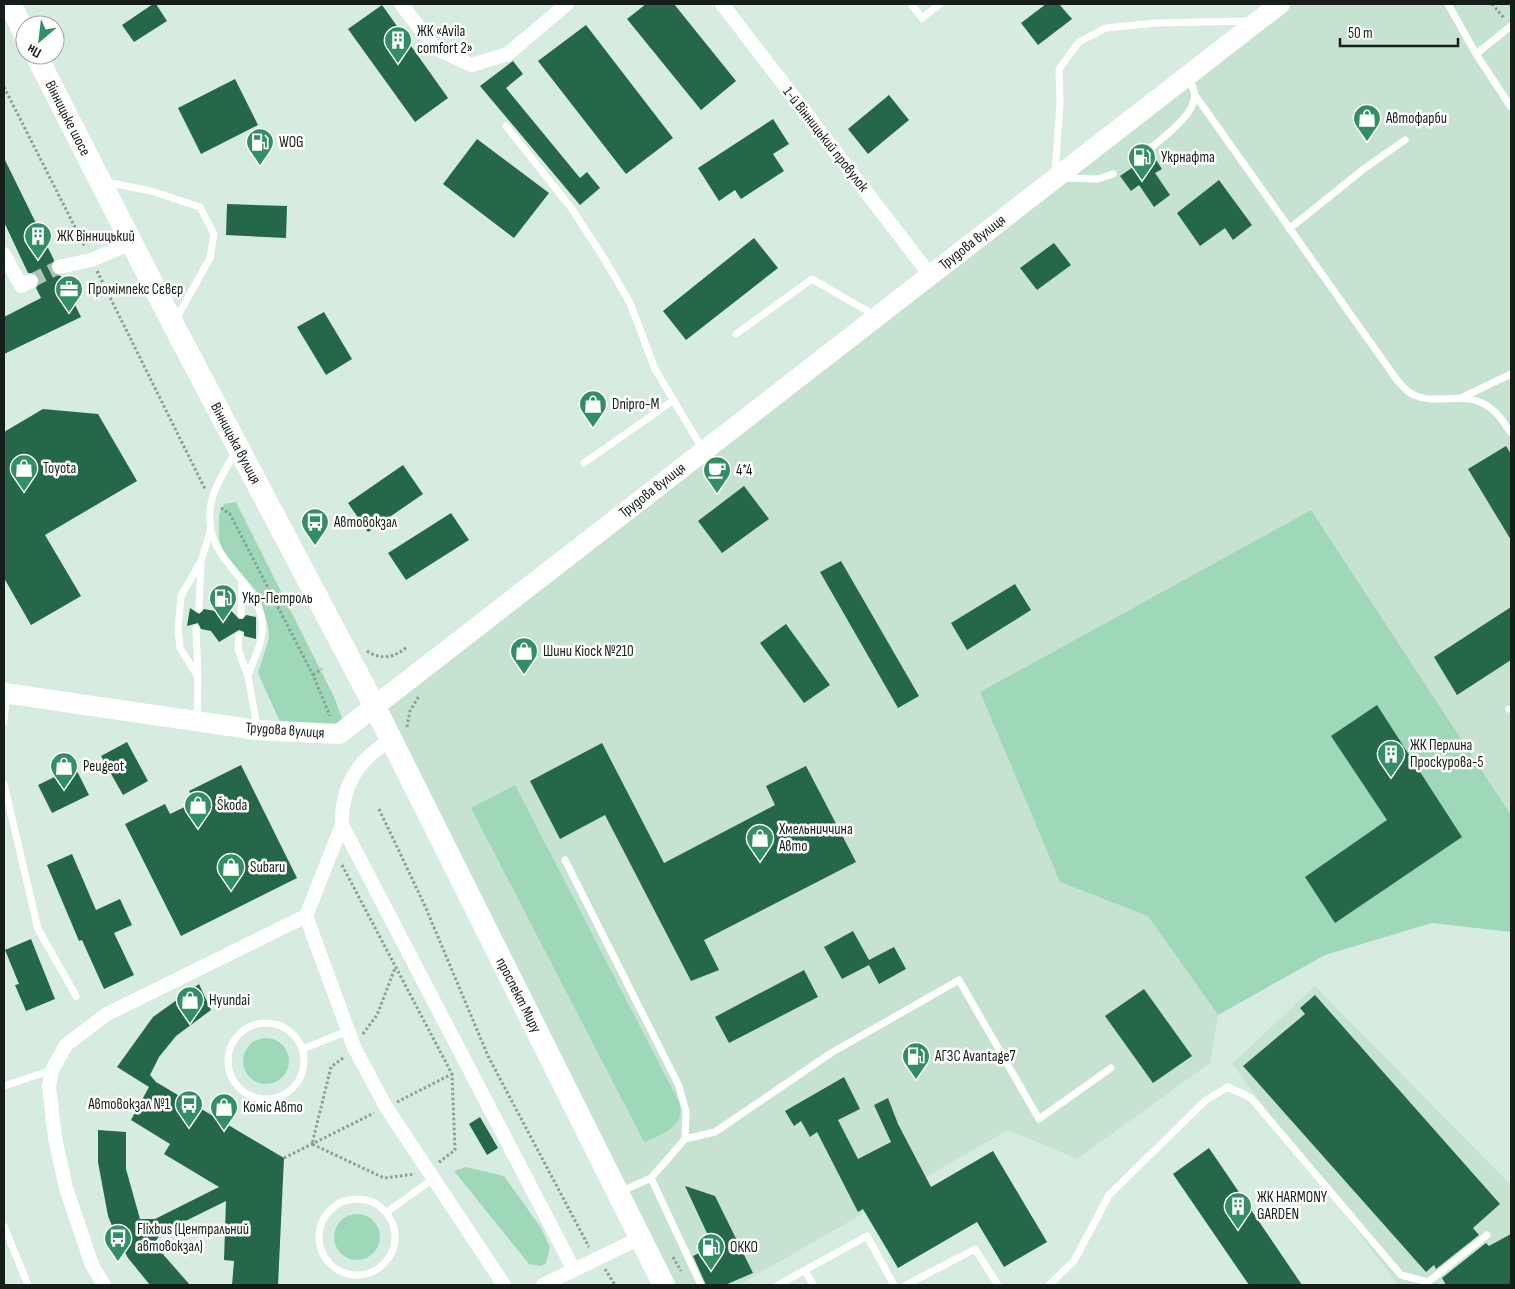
<svg xmlns="http://www.w3.org/2000/svg" width="1515" height="1289" font-family="'Sofia Sans Condensed',sans-serif">
  <style>
    .built { fill: #c6e3d2 }
    .green { fill: #9ed8b8 }
    .building { fill: #246749 }
    .lines { fill: none; stroke-linecap: round; stroke-linejoin: round }
    .street-tunnel { stroke: #b0c3b8; stroke-width: 14; stroke-dasharray: 14 7; stroke-linecap: butt }
    .path { stroke: #8d9d94; stroke-width: 3; stroke-dasharray: 2.5 2.5; stroke-linecap: butt }
    .lane { stroke: #fff; stroke-width: 7 }
    .street { stroke: #fff; stroke-width: 14 }
    .secondary { stroke: #fff; stroke-width: 20 }
    .primary { stroke: #fff; stroke-width: 22 }
    .labels { text-anchor: middle; stroke-width: 5; stroke-linejoin: round; paint-order: stroke }
    .poi-label { font-size: 15px; fill: #161e19; stroke: #fff; text-anchor: start }
    .street-label { font-size: 15px; fill: #161e19; stroke: #fff }
  </style>
  <rect width="100%" height="100%" fill="#d7ece0"/>
  <!-- built -->
  <path class="built" d="M 1292,4 L 1511,4 L 1511,815 L 1311,510 L 980,692 L 1060,882 L 1148,916 L 1218,1015 L 1210,1063 L 1077,1159 L 1008,1130 L 739,1285 L 672,1285 L 383,707 Z
    M 1315,986 L 1511,1185 L 1511,1285 L 1398,1285 L 1232,1064 Z"/>
  <!-- green -->
  <path class="green" d="M 236,502 L 335,699 L 342,718 L 341,723 L 336,726 L 280,722 L 258,673 L 269,638 L 268,625 L 258,593 L 224,553 L 219,539 L 219,515 L 224,504 Z
    M 1311,510 L 1511,815 L 1511,932 L 1432,923 L 1325,955 L 1218,1015 L 1148,916 L 1060,882 L 980,692 Z
    M 515,785 L 680,1104 C 684,1127 663,1134 644,1142 L 471,808 Z
    M243 1061a23 23 0 1 1 46 0a23 23 0 1 1-46 0Z
    M 466,1167 L 504,1176 L 541,1228 L 550,1247 L 546,1263 L 541,1266 L 529,1264 L 454,1171 Z
    M334 1237a23 23 0 1 1 46 0a23 23 0 1 1-46 0Z"/>
  <!-- building -->
  <path class="building" d="M 153,4 L 156,4 L 167,21 L 134,42 L 122,25 Z
    M 646,4 L 674,4 L 736,81 L 701,110 L 627,19 Z
    M 1046,4 L 1059,4 L 1072,19 L 1038,45 L 1021,23 Z
    M 382,5 L 448,98 L 415,122 L 348,29 Z
    M 586,25 L 673,138 L 626,174 L 538,61 Z
    M 513,61 L 523,74 L 506,88 L 580,178 L 587,172 L 600,188 L 580,205 L 480,86 Z
    M 235,79 L 258,125 L 201,154 L 178,108 Z
    M 889,95 L 909,120 L 868,154 L 848,129 Z
    M 773,119 L 789,144 L 773,154 L 784,171 L 741,199 L 735,190 L 719,201 L 698,168 Z
    M 477,139 L 549,193 L 514,238 L 443,184 Z
    M 1152,154 L 1162,169 L 1155,173 L 1170,195 L 1154,207 L 1139,185 L 1131,191 L 1120,176 Z
    M 4,158 L 54,260 L 51,269 L 56,275 L 61,276 L 81,317 L 4,354 L 4,317 L 41,298 L 36,288 L 40,282 L 39,278 L 35,273 L 28,273 L 4,222 Z
    M 1219,180 L 1252,225 L 1233,240 L 1225,228 L 1200,246 L 1177,213 Z
    M 227,204 L 287,206 L 286,238 L 226,235 Z
    M 754,238 L 778,268 L 686,340 L 663,311 Z
    M 1054,243 L 1071,265 L 1037,290 L 1020,268 Z
    M 324,312 L 352,359 L 326,375 L 297,327 Z
    M 43,409 L 98,414 L 137,481 L 45,535 L 81,596 L 31,625 L 4,578 L 4,432 Z
    M 1506,446 L 1511,454 L 1511,540 L 1468,469 Z
    M 403,465 L 423,494 L 368,532 L 348,503 Z
    M 744,486 L 769,519 L 722,553 L 698,521 Z
    M 451,513 L 469,540 L 406,580 L 388,553 Z
    M 841,561 L 919,696 L 898,708 L 820,572 Z
    M 1015,584 L 1031,610 L 967,650 L 951,623 Z
    M 224,603 L 239,619 L 243,619 L 246,615 L 256,617 L 256,639 L 244,636 L 244,632 L 239,630 L 219,642 L 211,631 L 201,629 L 198,623 L 187,626 L 190,608 L 199,614 L 204,609 L 215,611 Z
    M 1511,607 L 1511,660 L 1457,695 L 1434,657 Z
    M 786,624 L 830,685 L 804,703 L 760,643 Z
    M 1377,705 L 1462,837 L 1335,923 L 1305,877 L 1387,820 L 1331,736 Z
    M 127,742 L 148,781 L 123,795 L 101,756 Z
    M 602,743 L 664,863 L 775,805 L 766,786 L 806,766 L 856,862 L 704,940 L 719,970 L 691,981 L 605,815 L 560,839 L 530,781 Z
    M 241,765 L 297,878 L 181,936 L 125,824 L 165,804 L 170,814 L 195,802 L 189,791 Z
    M 75,767 L 89,795 L 52,813 L 38,785 Z
    M 72,854 L 96,910 L 120,899 L 132,925 L 114,933 L 134,975 L 104,989 L 82,940 L 79,941 L 47,865 Z
    M 853,931 L 869,960 L 894,947 L 906,969 L 879,984 L 869,965 L 842,979 L 824,947 Z
    M 31,939 L 55,999 L 26,1011 L 15,985 L 19,984 L 5,950 Z
    M 804,970 L 818,997 L 729,1043 L 715,1017 Z
    M 199,984 L 211,1010 L 176,1036 L 159,1057 L 150,1075 L 156,1082 L 284,1158 L 278,1285 L 232,1285 L 234,1261 L 224,1260 L 226,1201 L 161,1233 L 154,1244 L 190,1285 L 150,1285 L 128,1258 L 117,1238 L 108,1216 L 98,1162 L 98,1130 L 126,1132 L 126,1169 L 140,1219 L 155,1219 L 219,1187 L 164,1154 L 170,1144 L 131,1120 L 149,1087 L 117,1067 L 153,1017 Z
    M 1144,989 L 1192,1056 L 1153,1083 L 1105,1016 Z
    M 1315,995 L 1500,1204 L 1473,1228 L 1479,1235 L 1436,1269 L 1434,1265 L 1426,1272 L 1243,1066 L 1305,1014 L 1300,1008 Z
    M 844,1077 L 860,1109 L 838,1120 L 858,1159 L 891,1142 L 874,1105 L 888,1098 L 898,1124 L 931,1187 L 993,1151 L 1047,1242 L 1004,1267 L 977,1222 L 898,1268 L 863,1209 L 858,1212 L 817,1132 L 810,1137 L 801,1121 L 794,1126 L 785,1111 Z
    M 480,1117 L 498,1148 L 487,1155 L 469,1124 Z
    M 1209,1148 L 1302,1285 L 1249,1285 L 1173,1174 Z
    M 685,1186 L 715,1196 L 753,1273 L 725,1285 L 706,1285 L 693,1256 L 713,1246 Z
    M 1511,1234 L 1511,1285 L 1446,1285 L 1442,1278 L 1486,1243 L 1489,1246 Z"/>
  <g class="lines">
    <!-- street-tunnel -->
    <path class="street-tunnel" d="M 31,281 L 59,267"/>
    <!-- path -->
    <path class="path" d="M 1492,4 L 1504,18
      M 4,87 L 85,247
      M 97,271 L 205,489
      M 221,508 L 230,514 L 313,675 L 330,716
      M 367,651 C 382,661 395,657 407,647
      M 313,675 L 322,669
      M 407,727 L 410,711 L 419,696
      M 379,809 L 425,906 L 488,1056 L 589,1247
      M 342,865 L 452,1074 L 455,1150 L 438,1163
      M 363,1034 L 377,1015 L 395,968
      M 343,1058 L 331,1067 L 312,1144 L 384,1178 L 415,1174
      M 397,1102 L 452,1074
      M 284,1158 L 374,1113
      M 673,1257 L 681,1271
      M 605,1269 L 615,1285"/>
    <!-- lane -->
    <path class="lane" d="M 911,4 L 922,18 L 940,4
      M 1448,4 L 1476,54
      M 1511,26 L 1476,54 L 1511,107
      M 1195,95 L 1397,380 C 1402,385 1406,391 1412,394 C 1438,408 1466,386 1494,411 C 1501,417 1506,426 1511,433
      M 506,126 L 572,209 L 605,260 L 630,303 L 655,369 L 703,450
      M 1146,152 C 1163,137 1215,103 1186,79
      M 1055,173 L 1060,103 L 1059,69 L 1079,42 L 1106,28 L 1157,23 L 1250,21
      M 1062,178 L 1098,179 L 1113,174
      M 106,182 L 151,191 L 200,207 L 214,234 L 210,258 L 176,319
      M 1289,229 L 1365,168 L 1405,140
      M 736,334 L 812,279 L 876,316
      M 1463,397 L 1511,374
      M 236,451 C 227,467 215,485 211,503 C 199,565 267,578 262,633 C 261,647 252,663 248,676
      M 584,463 L 674,400
      M 199,609 L 201,562
      M 241,614 L 242,581
      M 196,628 L 198,677
      M 239,635 L 238,649 L 248,676 L 257,727
      M 1509,709 L 1511,709
      M 197,719 L 198,677 L 180,648 L 178,630 L 181,596 L 201,561 L 210,532
      M 4,721 L 7,694
      M 4,784 L 38,929 L 76,996
      M 565,860 L 679,1086 L 686,1112 L 685,1139 L 651,1178 L 620,1192
      M228 1061a38 38 0 1 1 76 0a38 38 0 1 1-76 0Z
      M 303,1049 L 347,1031
      M 4,1086 L 52,1070
      M 685,1139 L 715,1132 L 831,1053 L 959,980 L 1039,1119 L 1111,1068
      M 651,1178 L 701,1285
      M319 1237a38 38 0 1 1 76 0a38 38 0 1 1-76 0Z
      M 387,1212 L 433,1179
      M 4,1226 L 28,1285
      M 805,1270 L 813,1285
      M 778,1285 L 867,1236 L 894,1285
      M 906,1285 L 975,1249 L 998,1285
      M 1049,1285 L 1074,1261 L 1109,1195 L 1206,1100 L 1228,1087 L 1251,1098 L 1401,1275 L 1428,1282 L 1487,1235"/>
    <!-- street -->
    <path class="street" d="M 401,4 L 435,48 L 471,65 L 508,54 L 567,4
      M 722,4 L 930,275
      M 4,254 L 21,286 L 31,281
      M 59,267 L 91,260 L 132,243
      M 391,740 C 358,759 341,786 342,825 L 574,1270
      M 342,825 L 306,916 L 354,1047 L 386,1107 L 504,1285
      M 104,1285 L 92,1265 L 66,1188 L 55,1138 L 49,1086 L 52,1070 L 66,1045 L 107,1014 L 306,916
      M 543,1285 L 640,1238"/>
    <!-- secondary -->
    <path class="secondary" d="M 4,693 L 257,730 L 339,734 L 1280,4"/>
    <!-- primary -->
    <path class="primary" d="M 10,4 L 25,34
      M 36,55 L 173,324 L 374,705 L 664,1285"/>
  </g>
  <!-- icons -->
  <defs>
    <g id="building-pin" transform="scale(1.4375)"><path d="M0 17L-7.5 6A9.5 9.5 0 1 1 7.5 6Z" fill="#328e64" stroke="#fff"/><path d="M-4-6H4V6H1V3H-1V6H-4ZM-2.5-4.3h1.7v1.8h-1.7ZM.8-4.3h1.7v1.8H.8ZM-2.5-1h1.7V.8h-1.7ZM.8-1h1.7V.8H.8Z" fill="#fff"/></g>
    <g id="shop-pin" transform="scale(1.4375)"><path d="M0 17L-7.5 6A9.5 9.5 0 1 1 7.5 6Z" fill="#328e64" stroke="#fff"/><path d="M-5-2.5h2.3a2.7 3.5 0 0 1 5.4 0H5L5.5 6h-11ZM-1.5-2.5h3a1.5 2.3 0 0 0-3 0Z" fill="#fff"/></g>
    <g id="fuel-pin" transform="scale(1.4375)"><path d="M0 17L-7.5 6A9.5 9.5 0 1 1 7.5 6Z" fill="#328e64" stroke="#fff"/><path d="M-5.5-6h7V0h2V4h1.3V-2.5L3-4.5l.8-.8L6-3V5H2.5V1h-1V6h-7ZM-4.2-4.7v3.2H.2V-4.7Z" fill="#fff"/></g>
    <g id="office-pin" transform="scale(1.4375)"><path d="M0 17L-7.5 6A9.5 9.5 0 1 1 7.5 6Z" fill="#328e64" stroke="#fff"/><path d="M-6-3h4V-5.5h4V-3h4V5H-6ZM-1-4.5V-3h2v-1.5ZM-6 0V1H6V0Z" fill="#fff"/></g>
    <g id="cafe-pin" transform="scale(1.4375)"><path d="M0 17L-7.5 6A9.5 9.5 0 1 1 7.5 6Z" fill="#328e64" stroke="#fff"/><path d="M-5.5-4.5H6V0H3Q3 3.5 0 3.5H-2.5Q-5.5 3.5-5.5 0ZM3-3.2v2h1.7v-2ZM-6 4.5H4V6H-6Z" fill="#fff"/></g>
    <g id="bus-pin" transform="scale(1.4375)"><path d="M0 17L-7.5 6A9.5 9.5 0 1 1 7.5 6Z" fill="#328e64" stroke="#fff"/><path d="M-5-6H5V4H4V6H2V4H-2V6H-4V4H-5ZM-3.5-4V0h7V-4ZM-3.5 1.2v1.5H-2V1.2ZM2 1.2v1.5H3.5V1.2Z" fill="#fff"/></g>
  </defs>
  <g fill-rule="evenodd">
    <use href="#building-pin" x="398" y="40"/>
    <use href="#shop-pin" x="1367" y="118"/>
    <use href="#fuel-pin" x="260" y="142"/>
    <use href="#fuel-pin" x="1142" y="157"/>
    <use href="#building-pin" x="38" y="236"/>
    <use href="#office-pin" x="69" y="289"/>
    <use href="#shop-pin" x="593" y="404"/>
    <use href="#shop-pin" x="24" y="468"/>
    <use href="#cafe-pin" x="717" y="470"/>
    <use href="#bus-pin" x="315" y="522"/>
    <use href="#fuel-pin" x="223" y="598"/>
    <use href="#shop-pin" x="524" y="651"/>
    <use href="#building-pin" x="1391" y="754"/>
    <use href="#shop-pin" x="64" y="766"/>
    <use href="#shop-pin" x="198" y="805"/>
    <use href="#shop-pin" x="760" y="838"/>
    <use href="#shop-pin" x="231" y="867"/>
    <use href="#shop-pin" x="190" y="1000"/>
    <use href="#fuel-pin" x="916" y="1056"/>
    <use href="#bus-pin" x="189" y="1104"/>
    <use href="#shop-pin" x="224" y="1107"/>
    <use href="#building-pin" x="1238" y="1206"/>
    <use href="#bus-pin" x="118" y="1238"/>
    <use href="#fuel-pin" x="711" y="1247"/>
  </g>
  <g class="labels">
    <!-- poi labels -->
    <g class="poi-label">
      <text x="417" y="36">ЖК «Avila<tspan x="417" dy="17">comfort 2»</tspan></text>
      <text x="1386" y="123">Автофарби</text>
      <text x="279" y="147">WOG</text>
      <text x="1161" y="162">Укрнафта</text>
      <text x="57" y="241">ЖК Вінницький</text>
      <text x="88" y="294">Промімпекс Сєвєр</text>
      <text x="612" y="409">Dnipro-M</text>
      <text x="43" y="473">Toyota</text>
      <text x="736" y="475">4*4</text>
      <text x="334" y="527">Автовокзал</text>
      <text x="242" y="603">Укр-Петроль</text>
      <text x="543" y="656">Шини Кіоск №210</text>
      <text x="1410" y="750">ЖК Перлина<tspan x="1410" dy="17">Проскурова-5</tspan></text>
      <text x="83" y="771">Peugeot</text>
      <text x="217" y="810">Škoda</text>
      <text x="779" y="834">Хмельниччина<tspan x="779" dy="17">Авто</tspan></text>
      <text x="250" y="872">Subaru</text>
      <text x="209" y="1005">Hyundai</text>
      <text x="935" y="1061">АГЗС Avantage7</text>
      <text x="170" y="1109" text-anchor="end">Автовокзал №1</text>
      <text x="243" y="1112">Коміс Авто</text>
      <text x="1257" y="1202">ЖК HARMONY<tspan x="1257" dy="17">GARDEN</tspan></text>
      <text x="137" y="1234">Flixbus (Центральний<tspan x="137" dy="17">автовокзал)</tspan></text>
      <text x="730" y="1252">ОККО</text>
    </g>
    <!-- street labels -->
    <g class="street-label">
      <text transform="translate(68 118) rotate(63)" y="5">Вінницьке шосе</text>
      <text transform="translate(826 139) rotate(52)" y="5">1-й Вінницький провулок</text>
      <text transform="translate(972 242) rotate(-38)" y="5">Трудова вулиця</text>
      <text transform="translate(236 443) rotate(62)" y="5">Вінницька вулиця</text>
      <text transform="translate(652 490) rotate(-38)" y="5">Трудова вулиця</text>
      <text transform="translate(285 730) rotate(4)" y="5">Трудова вулиця</text>
      <text transform="translate(519 995) rotate(63)" y="5">проспект Миру</text>
    </g>
  </g>
  <!-- border -->
  <rect width="1515" height="1289" fill="none" stroke="#161e19" stroke-width="10"/>
  <!-- north arrow -->
  <g transform="translate(40 40) rotate(208)"><circle r="24" fill="#ffffff" stroke="#a2a5a3"/>
  <path d="M0-4L9 19L0 12L-9 19Z" fill="#328e64"/>
  <text y="-8" font-size="14" font-weight="bold" text-anchor="middle" fill="#161e19">Пн</text>
  </g>
  <!-- scale -->
  <path d="M1340 38v8h118v-8" fill="none" stroke="#161e19" stroke-width="2.5"/>
  <text x="1348" y="38" font-size="15" fill="#161e19" stroke="#ffffff" stroke-width="4" paint-order="stroke">50 m</text>
</svg>
